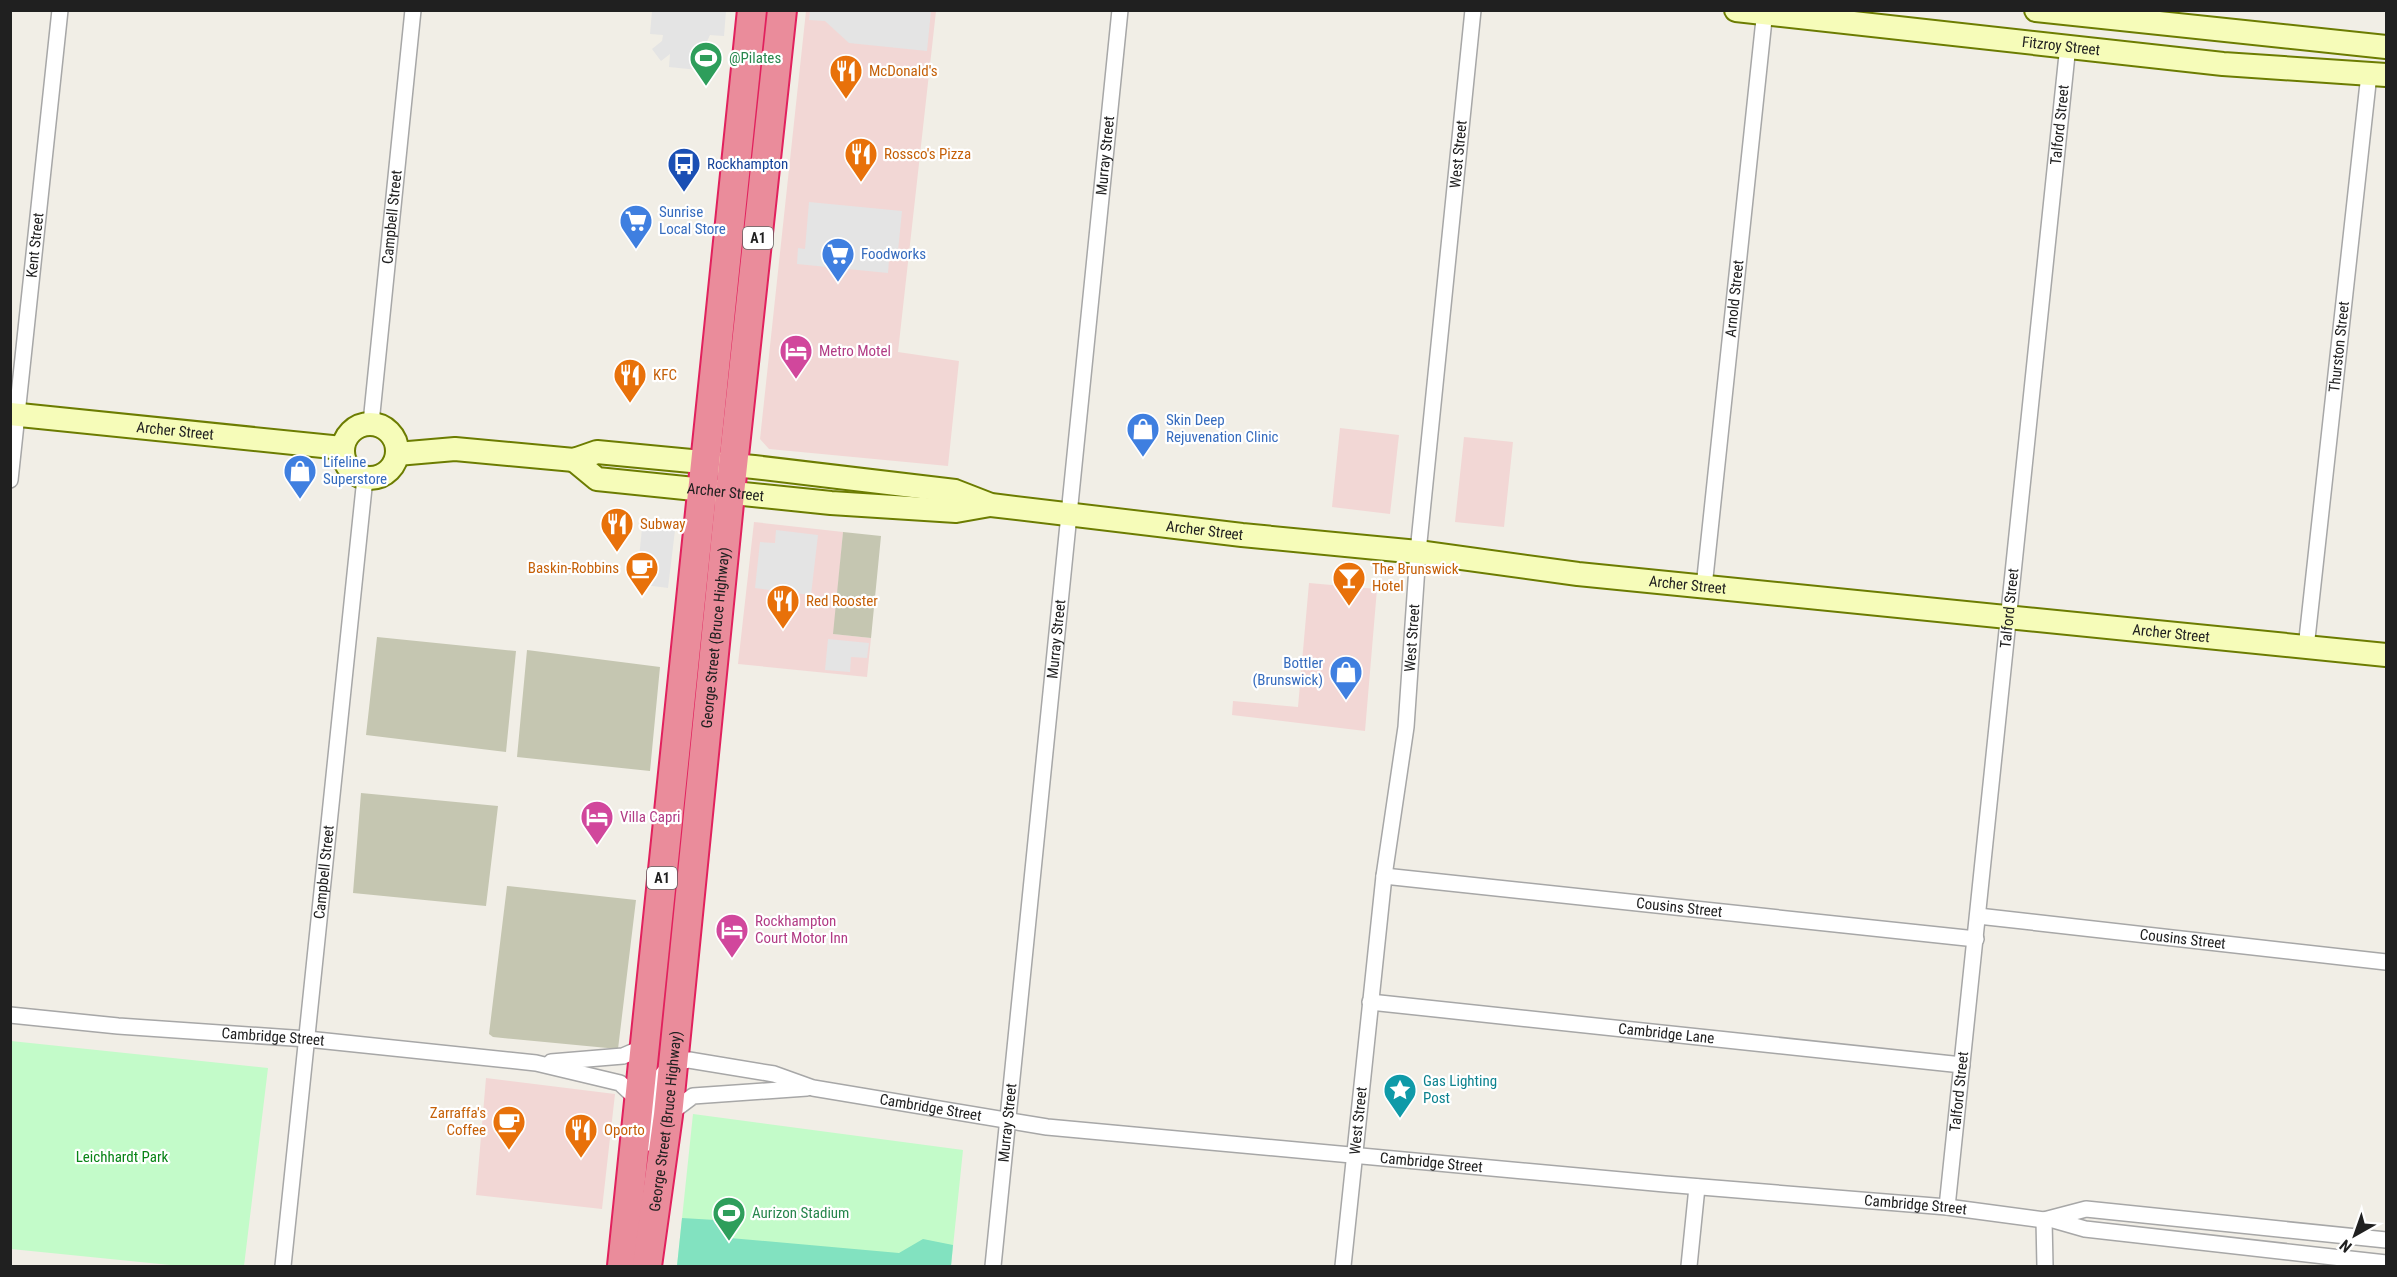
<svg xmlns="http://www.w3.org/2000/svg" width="2397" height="1277" font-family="'Roboto Condensed',sans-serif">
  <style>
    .commercial { fill: #f2d7d5 }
    .construction { fill: #c5c6b1 }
    .park { fill: #c3fbc9 }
    .pitch { fill: #82e2c0 }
    .parking { fill: #e4e4e4 }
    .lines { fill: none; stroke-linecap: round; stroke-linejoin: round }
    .street-casing { stroke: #a7a7a7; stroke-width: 18 }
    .secondary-casing { stroke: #6c7c01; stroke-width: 26 }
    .highway-casing { stroke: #e1215d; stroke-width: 32 }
    .street { stroke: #fff; stroke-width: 15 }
    .secondary { stroke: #f6fcb9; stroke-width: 22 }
    .highway { stroke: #ea8c9b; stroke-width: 28 }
    .labels { text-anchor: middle; stroke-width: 4.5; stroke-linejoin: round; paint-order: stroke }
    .shield { fill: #fff; stroke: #636363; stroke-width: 1.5 }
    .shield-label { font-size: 14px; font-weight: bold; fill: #202020 }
    .street-label { font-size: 15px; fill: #202020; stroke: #fff }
    .leisure-label { font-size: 15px; fill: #27864d; stroke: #fff; text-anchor: start }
    .food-label { font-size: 15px; fill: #c56008; stroke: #fff; text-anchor: start }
    .transit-label { font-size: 15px; fill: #164399; stroke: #fff; text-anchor: start }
    .shop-label { font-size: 15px; fill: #366cbe; stroke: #fff; text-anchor: start }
    .hotel-label { font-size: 15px; fill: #b23c85; stroke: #fff; text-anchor: start }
    .culture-label { font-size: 15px; fill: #0d838f; stroke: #fff; text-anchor: start }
    .park-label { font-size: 15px; fill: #088416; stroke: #fff }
  </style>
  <rect width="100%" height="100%" fill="#f1eee6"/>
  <!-- commercial -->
  <path class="commercial" d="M 806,11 L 936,11 L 898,352 L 959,361 L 948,466 L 769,449 L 760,439 Z
    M 1340,428 L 1399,435 L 1390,514 L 1332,507 Z
    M 1464,437 L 1513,442 L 1504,527 L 1455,522 Z
    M 754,522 L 843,532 L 834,634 L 871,638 L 867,677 L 738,664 Z
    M 1309,583 L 1377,589 L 1365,731 L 1232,715 L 1233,701 L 1298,707 Z
    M 486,1078 L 615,1094 L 602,1209 L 476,1195 Z"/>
  <!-- construction -->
  <path class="construction" d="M 843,532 L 881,536 L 871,638 L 833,634 Z
    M 377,637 L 516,651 L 506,752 L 366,735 Z
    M 527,650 L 660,667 L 650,771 L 517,757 Z
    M 361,793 L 498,806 L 486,906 L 353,893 Z
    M 507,886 L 636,900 L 618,1049 L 493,1037 L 489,1034 Z"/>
  <!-- park -->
  <path class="park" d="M 11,1041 L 268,1068 L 244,1266 L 180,1266 L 11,1249 Z
    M 693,1114 L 963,1150 L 951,1266 L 677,1266 Z"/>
  <!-- pitch -->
  <path class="pitch" d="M 682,1218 L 732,1221 L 730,1238 L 899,1253 L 923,1239 L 953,1245 L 951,1266 L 677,1266 Z"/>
  <!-- parking -->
  <path class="parking" d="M 652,11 L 726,11 L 724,36 L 710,35 L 699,58 L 698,70 L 669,67 L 670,54 L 661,61 L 652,49 L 662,41 L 663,35 L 650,34 Z
    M 810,11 L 931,11 L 927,51 L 849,43 L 825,21 L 809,20 Z
    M 809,202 L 902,211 L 897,261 L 889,260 L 888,273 L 797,264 L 798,248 L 805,249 Z
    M 643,518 L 676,522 L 668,588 L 645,585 L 647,569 L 638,568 Z
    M 776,530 L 818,535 L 811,595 L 755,588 L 760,542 L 775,543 Z
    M 828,639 L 869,643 L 867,658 L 851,657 L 850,672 L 825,670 Z"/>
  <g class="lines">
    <!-- street casing -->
    <g class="street-casing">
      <g id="street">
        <path id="s1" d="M 371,423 L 413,10"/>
        <path id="s2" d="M 10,480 L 60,10"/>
        <path id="s3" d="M 1704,587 L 1765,10"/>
        <path id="s4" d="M 2306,648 L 2369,74"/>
        <path id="s5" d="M 1384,876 L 1976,939"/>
        <path id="s6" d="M 1978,916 L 2386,962"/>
        <path id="s7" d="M 1370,1002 L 1962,1065"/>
        <path id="s8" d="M 10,1015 L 118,1026 L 307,1039 L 536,1063 L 620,1083 L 638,1100"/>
        <path d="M 551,1062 L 623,1056 L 644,1047"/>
        <path d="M 669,1114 L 693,1096 L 807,1088"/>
        <path id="s9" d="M 649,1143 L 657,1081 L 672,1063 L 689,1060 L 774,1074 L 813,1088 L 1047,1127 L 1665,1184 L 1947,1207 L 2044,1220 L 2086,1209 L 2386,1240"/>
        <path id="s10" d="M 1947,1207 L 2068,45"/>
        <path d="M 2050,1219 L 2085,1229 L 2386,1263"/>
        <path d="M 2044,1220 L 2045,1266"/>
        <path id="s11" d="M 283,1266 L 365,478"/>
        <path id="s12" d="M 993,1266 L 1120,10"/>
        <path id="s13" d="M 1343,1266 L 1384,876 L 1406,727 L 1418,552 L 1473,10"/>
        <path d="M 1689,1266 L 1697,1187"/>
      </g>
    </g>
    <!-- secondary casing -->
    <g class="secondary-casing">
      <g id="secondary">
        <path id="s14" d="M 1736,10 L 2223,64 L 2386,75"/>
        <path d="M 2036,10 L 2386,47"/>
        <path id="s15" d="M 10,414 L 342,448"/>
        <circle cx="370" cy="451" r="27"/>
        <path id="s16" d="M 397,454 L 455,449 L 574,460 L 597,452 L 754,467 L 955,491 L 991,505 L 1242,535 L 1418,552 L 1578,574 L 2386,655"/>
        <path id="s17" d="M 574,460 L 597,479 L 831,503 L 956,511 L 990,505"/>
      </g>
    </g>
    <!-- highway casing -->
    <g class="highway-casing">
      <g id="highway">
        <path d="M 622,1266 L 752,10"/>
        <path id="s18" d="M 647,1266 L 668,1115 L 730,493 L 782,10"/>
      </g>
    </g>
    <!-- street -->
    <use href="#street" class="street"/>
    <!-- secondary -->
    <use href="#secondary" class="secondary"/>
    <!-- highway -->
    <use href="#highway" class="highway"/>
  </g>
  <!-- icons -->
  <defs>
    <g id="stadium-pin" transform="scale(1.725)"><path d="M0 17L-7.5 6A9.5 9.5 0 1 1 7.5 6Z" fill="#2e9e5b" stroke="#fff"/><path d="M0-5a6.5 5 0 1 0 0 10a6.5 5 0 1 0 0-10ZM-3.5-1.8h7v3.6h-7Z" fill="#fff"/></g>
    <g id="restaurant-pin" transform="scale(1.725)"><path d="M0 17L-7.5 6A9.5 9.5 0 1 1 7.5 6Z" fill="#e8710a" stroke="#fff"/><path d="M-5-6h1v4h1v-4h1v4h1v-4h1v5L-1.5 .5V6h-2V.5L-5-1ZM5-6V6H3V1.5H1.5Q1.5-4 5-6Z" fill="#fff"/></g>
    <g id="bus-pin" transform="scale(1.725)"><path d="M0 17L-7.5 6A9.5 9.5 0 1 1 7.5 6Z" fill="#1a4fb4" stroke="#fff"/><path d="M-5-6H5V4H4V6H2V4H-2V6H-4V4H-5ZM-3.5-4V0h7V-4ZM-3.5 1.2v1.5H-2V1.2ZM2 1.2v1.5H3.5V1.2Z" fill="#fff"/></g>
    <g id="supermarket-pin" transform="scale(1.725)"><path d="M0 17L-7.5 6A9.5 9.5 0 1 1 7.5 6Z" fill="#3f7fe0" stroke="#fff"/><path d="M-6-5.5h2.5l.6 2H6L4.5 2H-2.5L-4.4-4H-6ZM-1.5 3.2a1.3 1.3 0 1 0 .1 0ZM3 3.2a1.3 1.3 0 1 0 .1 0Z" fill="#fff"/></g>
    <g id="hotel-pin" transform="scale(1.725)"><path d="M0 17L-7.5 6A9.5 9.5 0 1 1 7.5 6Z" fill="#d1479c" stroke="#fff"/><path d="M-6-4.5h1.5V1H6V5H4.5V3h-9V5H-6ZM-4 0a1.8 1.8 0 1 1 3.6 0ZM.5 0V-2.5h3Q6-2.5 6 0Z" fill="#fff"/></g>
    <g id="shop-pin" transform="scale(1.725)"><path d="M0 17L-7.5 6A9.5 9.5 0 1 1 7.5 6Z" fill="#3f7fe0" stroke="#fff"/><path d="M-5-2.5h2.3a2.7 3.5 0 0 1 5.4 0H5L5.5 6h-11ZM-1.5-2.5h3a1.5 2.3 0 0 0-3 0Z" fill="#fff"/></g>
    <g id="cafe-pin" transform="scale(1.725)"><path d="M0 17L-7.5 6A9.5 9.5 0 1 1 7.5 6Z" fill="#e8710a" stroke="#fff"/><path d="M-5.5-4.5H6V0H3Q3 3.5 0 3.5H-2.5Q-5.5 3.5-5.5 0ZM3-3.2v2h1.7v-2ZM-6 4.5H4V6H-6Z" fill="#fff"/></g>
    <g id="bar-pin" transform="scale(1.725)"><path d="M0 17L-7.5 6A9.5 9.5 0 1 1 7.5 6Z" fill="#e8710a" stroke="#fff"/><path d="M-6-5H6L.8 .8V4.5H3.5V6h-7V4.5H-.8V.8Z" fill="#fff"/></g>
    <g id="sight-pin" transform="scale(1.725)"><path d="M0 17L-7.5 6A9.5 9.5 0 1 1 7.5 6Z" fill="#0f9aa8" stroke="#fff"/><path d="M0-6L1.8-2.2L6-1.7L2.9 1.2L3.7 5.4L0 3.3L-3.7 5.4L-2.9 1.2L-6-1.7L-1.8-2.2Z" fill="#fff"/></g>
  </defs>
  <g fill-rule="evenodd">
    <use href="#stadium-pin" x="706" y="58"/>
    <use href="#restaurant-pin" x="846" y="71"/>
    <use href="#restaurant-pin" x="861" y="154"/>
    <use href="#bus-pin" x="684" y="164"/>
    <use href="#supermarket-pin" x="636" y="221"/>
    <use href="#supermarket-pin" x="838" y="254"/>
    <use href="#hotel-pin" x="796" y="351"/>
    <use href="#restaurant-pin" x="630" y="375"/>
    <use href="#shop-pin" x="1143" y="429"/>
    <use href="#shop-pin" x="300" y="471"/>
    <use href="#restaurant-pin" x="617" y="524"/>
    <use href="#cafe-pin" x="642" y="568"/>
    <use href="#bar-pin" x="1349" y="578"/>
    <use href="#restaurant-pin" x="783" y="601"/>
    <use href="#shop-pin" x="1346" y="672"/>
    <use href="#hotel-pin" x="597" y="817"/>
    <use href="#hotel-pin" x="732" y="930"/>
    <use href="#sight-pin" x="1400" y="1090"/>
    <use href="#cafe-pin" x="509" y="1122"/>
    <use href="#restaurant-pin" x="581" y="1130"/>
    <use href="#stadium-pin" x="729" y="1213"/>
  </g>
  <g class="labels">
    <!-- shield labels -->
    <g class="shield">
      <rect x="743" y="227" width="30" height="22" rx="4.5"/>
      <rect x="647" y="867" width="30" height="22" rx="4.5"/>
    </g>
    <g class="shield-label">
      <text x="758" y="243">A1</text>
      <text x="662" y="883">A1</text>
    </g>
    <!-- street labels -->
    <g class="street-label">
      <text dy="5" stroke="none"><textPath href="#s14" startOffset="327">Fitzroy Street</textPath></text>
      <text dy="5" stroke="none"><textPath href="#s10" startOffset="1088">Talford Street</textPath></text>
      <text dy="5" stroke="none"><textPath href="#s12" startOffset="1116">Murray Street</textPath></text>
      <text dy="5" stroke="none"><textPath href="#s13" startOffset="1118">West Street</textPath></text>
      <text dy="5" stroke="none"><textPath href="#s1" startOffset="207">Campbell Street</textPath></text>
      <text dy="5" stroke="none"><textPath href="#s2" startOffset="236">Kent Street</textPath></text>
      <text dy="5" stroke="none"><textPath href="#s3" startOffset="290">Arnold Street</textPath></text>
      <text dy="5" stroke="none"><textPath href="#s4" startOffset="303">Thurston Street</textPath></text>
      <text dy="5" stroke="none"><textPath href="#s15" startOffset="166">Archer Street</textPath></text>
      <text dy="5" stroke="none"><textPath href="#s17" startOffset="159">Archer Street</textPath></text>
      <text dy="5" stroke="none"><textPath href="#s16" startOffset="816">Archer Street</textPath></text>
      <text dy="5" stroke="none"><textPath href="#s16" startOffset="1302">Archer Street</textPath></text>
      <text dy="5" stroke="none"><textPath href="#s10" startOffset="602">Talford Street</textPath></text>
      <text dy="5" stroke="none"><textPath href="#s16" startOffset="1788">Archer Street</textPath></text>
      <text dy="5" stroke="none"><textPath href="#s12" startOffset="630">Murray Street</textPath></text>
      <text dy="5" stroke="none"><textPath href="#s18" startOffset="632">George Street (Bruce Highway)</textPath></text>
      <text dy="5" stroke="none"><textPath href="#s13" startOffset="632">West Street</textPath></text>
      <text dy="5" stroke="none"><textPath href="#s11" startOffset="396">Campbell Street</textPath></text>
      <text dy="5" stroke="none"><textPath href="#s5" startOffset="297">Cousins Street</textPath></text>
      <text dy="5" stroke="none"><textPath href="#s6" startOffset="206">Cousins Street</textPath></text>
      <text dy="5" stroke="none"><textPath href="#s7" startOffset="298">Cambridge Lane</textPath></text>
      <text dy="5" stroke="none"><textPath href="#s8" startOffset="264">Cambridge Street</textPath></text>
      <text dy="5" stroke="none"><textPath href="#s10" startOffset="116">Talford Street</textPath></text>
      <text dy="5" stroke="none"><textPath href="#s9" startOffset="350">Cambridge Street</textPath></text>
      <text dy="5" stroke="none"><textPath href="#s18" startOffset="146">George Street (Bruce Highway)</textPath></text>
      <text dy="5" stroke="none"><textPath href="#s12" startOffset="144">Murray Street</textPath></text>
      <text dy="5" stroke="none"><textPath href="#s13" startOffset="146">West Street</textPath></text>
      <text dy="5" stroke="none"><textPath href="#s9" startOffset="854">Cambridge Street</textPath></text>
      <text dy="5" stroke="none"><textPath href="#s9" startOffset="1340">Cambridge Street</textPath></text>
    </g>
    <!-- leisure labels -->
    <g class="leisure-label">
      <text x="729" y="63">@Pilates</text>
      <text x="752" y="1218">Aurizon Stadium</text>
    </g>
    <!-- food labels -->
    <g class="food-label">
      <text x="869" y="76">McDonald's</text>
      <text x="884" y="159">Rossco's Pizza</text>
      <text x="653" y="380">KFC</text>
      <text x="640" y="529">Subway</text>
      <text x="619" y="573" text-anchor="end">Baskin-Robbins</text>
      <text x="1372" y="574">The Brunswick<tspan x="1372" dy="17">Hotel</tspan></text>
      <text x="806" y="606">Red Rooster</text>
      <text x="486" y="1118" text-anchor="end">Zarraffa's<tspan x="486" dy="17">Coffee</tspan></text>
      <text x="604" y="1135">Oporto</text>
    </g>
    <!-- transit labels -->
    <g class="transit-label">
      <text x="707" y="169">Rockhampton</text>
    </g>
    <!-- shop labels -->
    <g class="shop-label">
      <text x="659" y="217">Sunrise<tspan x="659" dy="17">Local Store</tspan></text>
      <text x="861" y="259">Foodworks</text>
      <text x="1166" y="425">Skin Deep<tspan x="1166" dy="17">Rejuvenation Clinic</tspan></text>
      <text x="323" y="467">Lifeline<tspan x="323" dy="17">Superstore</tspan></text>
      <text x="1323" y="668" text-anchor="end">Bottler<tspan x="1323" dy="17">(Brunswick)</tspan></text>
    </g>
    <!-- hotel labels -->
    <g class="hotel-label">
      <text x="819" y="356">Metro Motel</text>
      <text x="620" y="822">Villa Capri</text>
      <text x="755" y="926">Rockhampton<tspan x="755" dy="17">Court Motor Inn</tspan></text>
    </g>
    <!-- culture labels -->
    <g class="culture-label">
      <text x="1423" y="1086">Gas Lighting<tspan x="1423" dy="17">Post</tspan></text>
    </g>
    <!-- park labels -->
    <g class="park-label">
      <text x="122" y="1162">Leichhardt Park</text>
    </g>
  </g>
  <!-- border -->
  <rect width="2397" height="1277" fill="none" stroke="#202020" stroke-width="24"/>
  <!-- north arrow -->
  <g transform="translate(2355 1235) rotate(220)" stroke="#ffffff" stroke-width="4.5" paint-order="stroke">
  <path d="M0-4.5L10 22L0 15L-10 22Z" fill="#202020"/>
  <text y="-9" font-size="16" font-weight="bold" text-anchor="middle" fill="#202020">N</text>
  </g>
</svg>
